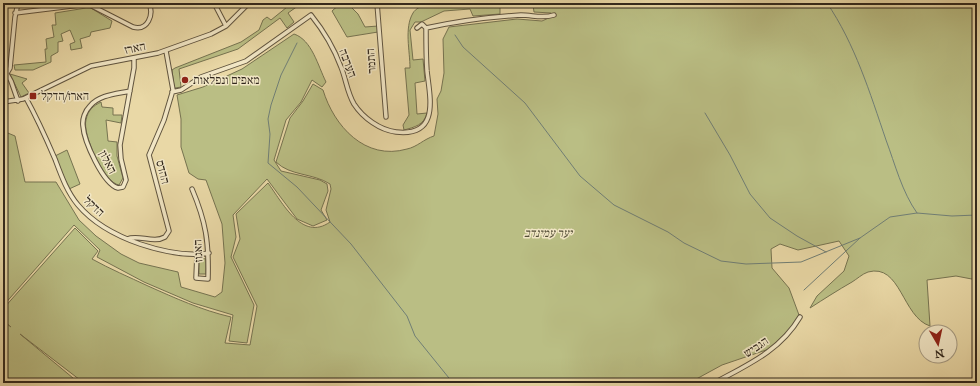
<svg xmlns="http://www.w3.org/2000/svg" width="980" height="386" font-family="'IM FELL Great Primer','Frank Ruhl Libre',serif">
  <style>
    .green { fill: #babe84; stroke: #767350 }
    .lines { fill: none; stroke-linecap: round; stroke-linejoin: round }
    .stream { stroke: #707e75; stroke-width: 1 }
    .minor-casing { stroke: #60543f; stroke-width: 5.5 }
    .minor { stroke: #f1e6c5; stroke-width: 3.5 }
    .poi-dot { fill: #8f2418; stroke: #f1e6c5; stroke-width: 1.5 }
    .labels { text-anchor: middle; stroke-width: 3; stroke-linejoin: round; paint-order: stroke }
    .street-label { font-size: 12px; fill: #32281d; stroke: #f1e6c5 }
    .poi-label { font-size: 12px; fill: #32281d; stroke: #f1e6c5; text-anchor: start }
    .park-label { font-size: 12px; font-style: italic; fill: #544e37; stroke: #f1e6c5 }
  </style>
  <rect width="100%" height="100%" fill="#e9d8a6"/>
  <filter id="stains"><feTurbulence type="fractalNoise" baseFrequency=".005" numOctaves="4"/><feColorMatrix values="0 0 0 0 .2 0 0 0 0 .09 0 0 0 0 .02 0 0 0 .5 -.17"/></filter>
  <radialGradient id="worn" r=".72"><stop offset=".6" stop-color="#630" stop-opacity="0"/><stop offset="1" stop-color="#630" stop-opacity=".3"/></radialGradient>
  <!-- green -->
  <path class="green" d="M 292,3 L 302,3 L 288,13 L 294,22 L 287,28 L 280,18 L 238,49 L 179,69 L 181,87 L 175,88 L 174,87 L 172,70 L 175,68 L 241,42 L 259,30 L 263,20 L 267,17 L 271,20 Z
    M 341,3 L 347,3 L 358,14 L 365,27 L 378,26 L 378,32 L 347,37 L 332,11 Z
    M 426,3 L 977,3 L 977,280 L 956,276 L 927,280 L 930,326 C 902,317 901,263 868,272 C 862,274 857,279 852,282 C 838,290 824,299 810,308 L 817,296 L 844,271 L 849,256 L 839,241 L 798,250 L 780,244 L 771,249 L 772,268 L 789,288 L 799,315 L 790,329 L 769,349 L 722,365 L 689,383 L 84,383 L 20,334 L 79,383 L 3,383 L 3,321 L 11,327 L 3,320 L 3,309 L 75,228 L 98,251 L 92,259 C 110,269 129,277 148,286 C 175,298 201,310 231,317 L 225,343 L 250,345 L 257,306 L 233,257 L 240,239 L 236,214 L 268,183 C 282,202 302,242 330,222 L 326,210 L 331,189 L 330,184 C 313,173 290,176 276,162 L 290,118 L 303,101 L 313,84 L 323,90 C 334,126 365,161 407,149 C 417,147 424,139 434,136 L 438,114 L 437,99 L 441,91 L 444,73 L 443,39 L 449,27 L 517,19 L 542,21 L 553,16 L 551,13 L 534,12 L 533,5 L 538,4 L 500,6 L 500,14 L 473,16 L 470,9 L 444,11 L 421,22 L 415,22 L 410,30 L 413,60 L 423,59 L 425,81 L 415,83 L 417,114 L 427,113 C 424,125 415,127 404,130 L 403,125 L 409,115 L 405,68 L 410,68 C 410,51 404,28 413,13 C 415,9 422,6 426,3 Z
    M 86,8 L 91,8 L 112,21 L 110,28 L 91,32 L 90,36 L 80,39 L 82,48 L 71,50 L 70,44 L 75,42 L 70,30 L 61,34 L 63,41 L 58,42 L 58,52 L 51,56 L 51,62 L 33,70 L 15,70 L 14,65 L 46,62 L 45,49 L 47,49 L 46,39 L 54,37 L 52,25 L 56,25 L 55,13 Z
    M 294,34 C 312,40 318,66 326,82 L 322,87 L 312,80 L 301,102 L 286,120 L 274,160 L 281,171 L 320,180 L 327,184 L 328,191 L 321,210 L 327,220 L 313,226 L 297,219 L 267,179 L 233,215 L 236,237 L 231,257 L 254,305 L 247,343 L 229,341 L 233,315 L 193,303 L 144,282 L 97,257 L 100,250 L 74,225 L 3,306 L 3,131 L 15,136 L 25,182 L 56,182 L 79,220 L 96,236 L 121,254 L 139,263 L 178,272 L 181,287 L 215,297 L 222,292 L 225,263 L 222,224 L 206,180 L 198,179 L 189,173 L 181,147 L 181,119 L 177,95 L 203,87 L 242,69 Z
    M 10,74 L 27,79 L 22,83 L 29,93 L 21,97 Z
    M 101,102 L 102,107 L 113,108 L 113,115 L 122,115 L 121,123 L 106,120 L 108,141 L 117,142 L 117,156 L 123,178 L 119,185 C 104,183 82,134 86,120 C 88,110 93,106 101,102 Z
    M 67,150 L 80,184 L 69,189 L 55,156 Z
    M 199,258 L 206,259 L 206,274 L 199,274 Z"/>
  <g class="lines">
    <!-- stream -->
    <path class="stream" d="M 827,3 C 855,44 870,93 886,140 C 895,164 902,192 917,213
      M 36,4 L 38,3
      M 455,35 L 463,47 L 525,103 L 580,176 L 614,205 L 668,232 L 684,243 L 721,261 L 746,264 L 801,262 L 860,238
      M 297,43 L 281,75 L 271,105 L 268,119 L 270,134 L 268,163 L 297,187 L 351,244 L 407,316 L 415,336 L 453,383
      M 705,113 L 730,155 L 750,194 L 770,218 L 797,236 L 826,252
      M 804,290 L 860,238 L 890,217 L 917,213 L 952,216 L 977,215
      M 3,380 L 7,383"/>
    <!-- minor casing -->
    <g class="minor-casing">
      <path id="minor" d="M 214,3 L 226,26
        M 377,3 L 386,117
        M 15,13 L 88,4 L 133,27 C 148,31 154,15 149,3
        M 426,28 C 458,21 488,17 521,15 C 533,15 542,19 554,15
        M 3,67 L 11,81 L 18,101
        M 7,73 L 10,68 L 15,17 L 18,3
        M 130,91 C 116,94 99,95 90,106 C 85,111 82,119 83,126 C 84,141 103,184 118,188 L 123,187 L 126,180 L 121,159 L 120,145 L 134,68 L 134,58
        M 172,92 L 181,90 L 201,77 L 246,61 L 311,15 C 323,30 334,48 341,67 C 346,79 347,92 354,104 C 363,118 380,130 396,132 C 440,137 430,98 427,71 C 426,57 426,42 426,28 L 422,24 L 417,28
        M 26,98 C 37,118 46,138 55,159 C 61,175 67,192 78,205 C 94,224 117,236 140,244 C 161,251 186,257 209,253
        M 3,102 L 23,99 L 91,66 L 158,53 L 211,34 L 226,26 L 249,3
        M 192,189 C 206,222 209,242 208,279 L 196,278 L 197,254
        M 127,239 C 139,234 153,244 165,237 L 169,231 L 149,155 L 164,120 L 173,90 L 166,51
        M 714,383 C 747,365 780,351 800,317"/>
    </g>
    <!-- minor -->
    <use href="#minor" class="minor"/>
  </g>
  <!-- markers -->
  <g class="poi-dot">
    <circle cx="185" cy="80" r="4"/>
    <rect x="29" y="92" width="8" height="8" rx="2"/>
  </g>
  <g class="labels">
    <!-- street labels -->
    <g class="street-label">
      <text transform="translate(135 48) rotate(-11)" y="4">הארז</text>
      <text transform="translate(371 61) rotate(-94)" y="4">התמר</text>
      <text transform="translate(348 63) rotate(69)" y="4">הערבה</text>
      <text transform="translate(108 162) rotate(63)" y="4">האלון</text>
      <text transform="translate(163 172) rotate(75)" y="4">ההדס</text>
      <text transform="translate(94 206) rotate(43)" y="4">הדקל</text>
      <text transform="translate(198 251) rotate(-93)" y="4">האגוז</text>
      <text transform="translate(756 347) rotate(-34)" y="4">הגביש</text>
    </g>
    <!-- poi labels -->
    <g class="poi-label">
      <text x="193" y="84">מאפים ונפלאות</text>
      <text x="41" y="100">הארז/הדקל</text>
    </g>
    <!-- park labels -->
    <g class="park-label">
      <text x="548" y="237">יער עמינדב</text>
    </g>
  </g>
  <!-- margin -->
  <rect width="980" height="386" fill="none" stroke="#e9d8a6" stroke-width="16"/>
  <rect x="4" y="4" width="972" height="378" fill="none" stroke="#32281d" stroke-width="2"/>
  <rect x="8" y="8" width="964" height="370" fill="none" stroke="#32281d"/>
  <!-- north arrow -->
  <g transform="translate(938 344) rotate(171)"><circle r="19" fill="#f1e6c5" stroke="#a59a82"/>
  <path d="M0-3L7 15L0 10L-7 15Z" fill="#8f2418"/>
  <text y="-6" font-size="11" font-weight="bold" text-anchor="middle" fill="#32281d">N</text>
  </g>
  <rect width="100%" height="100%" filter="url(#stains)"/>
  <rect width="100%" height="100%" fill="url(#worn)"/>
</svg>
